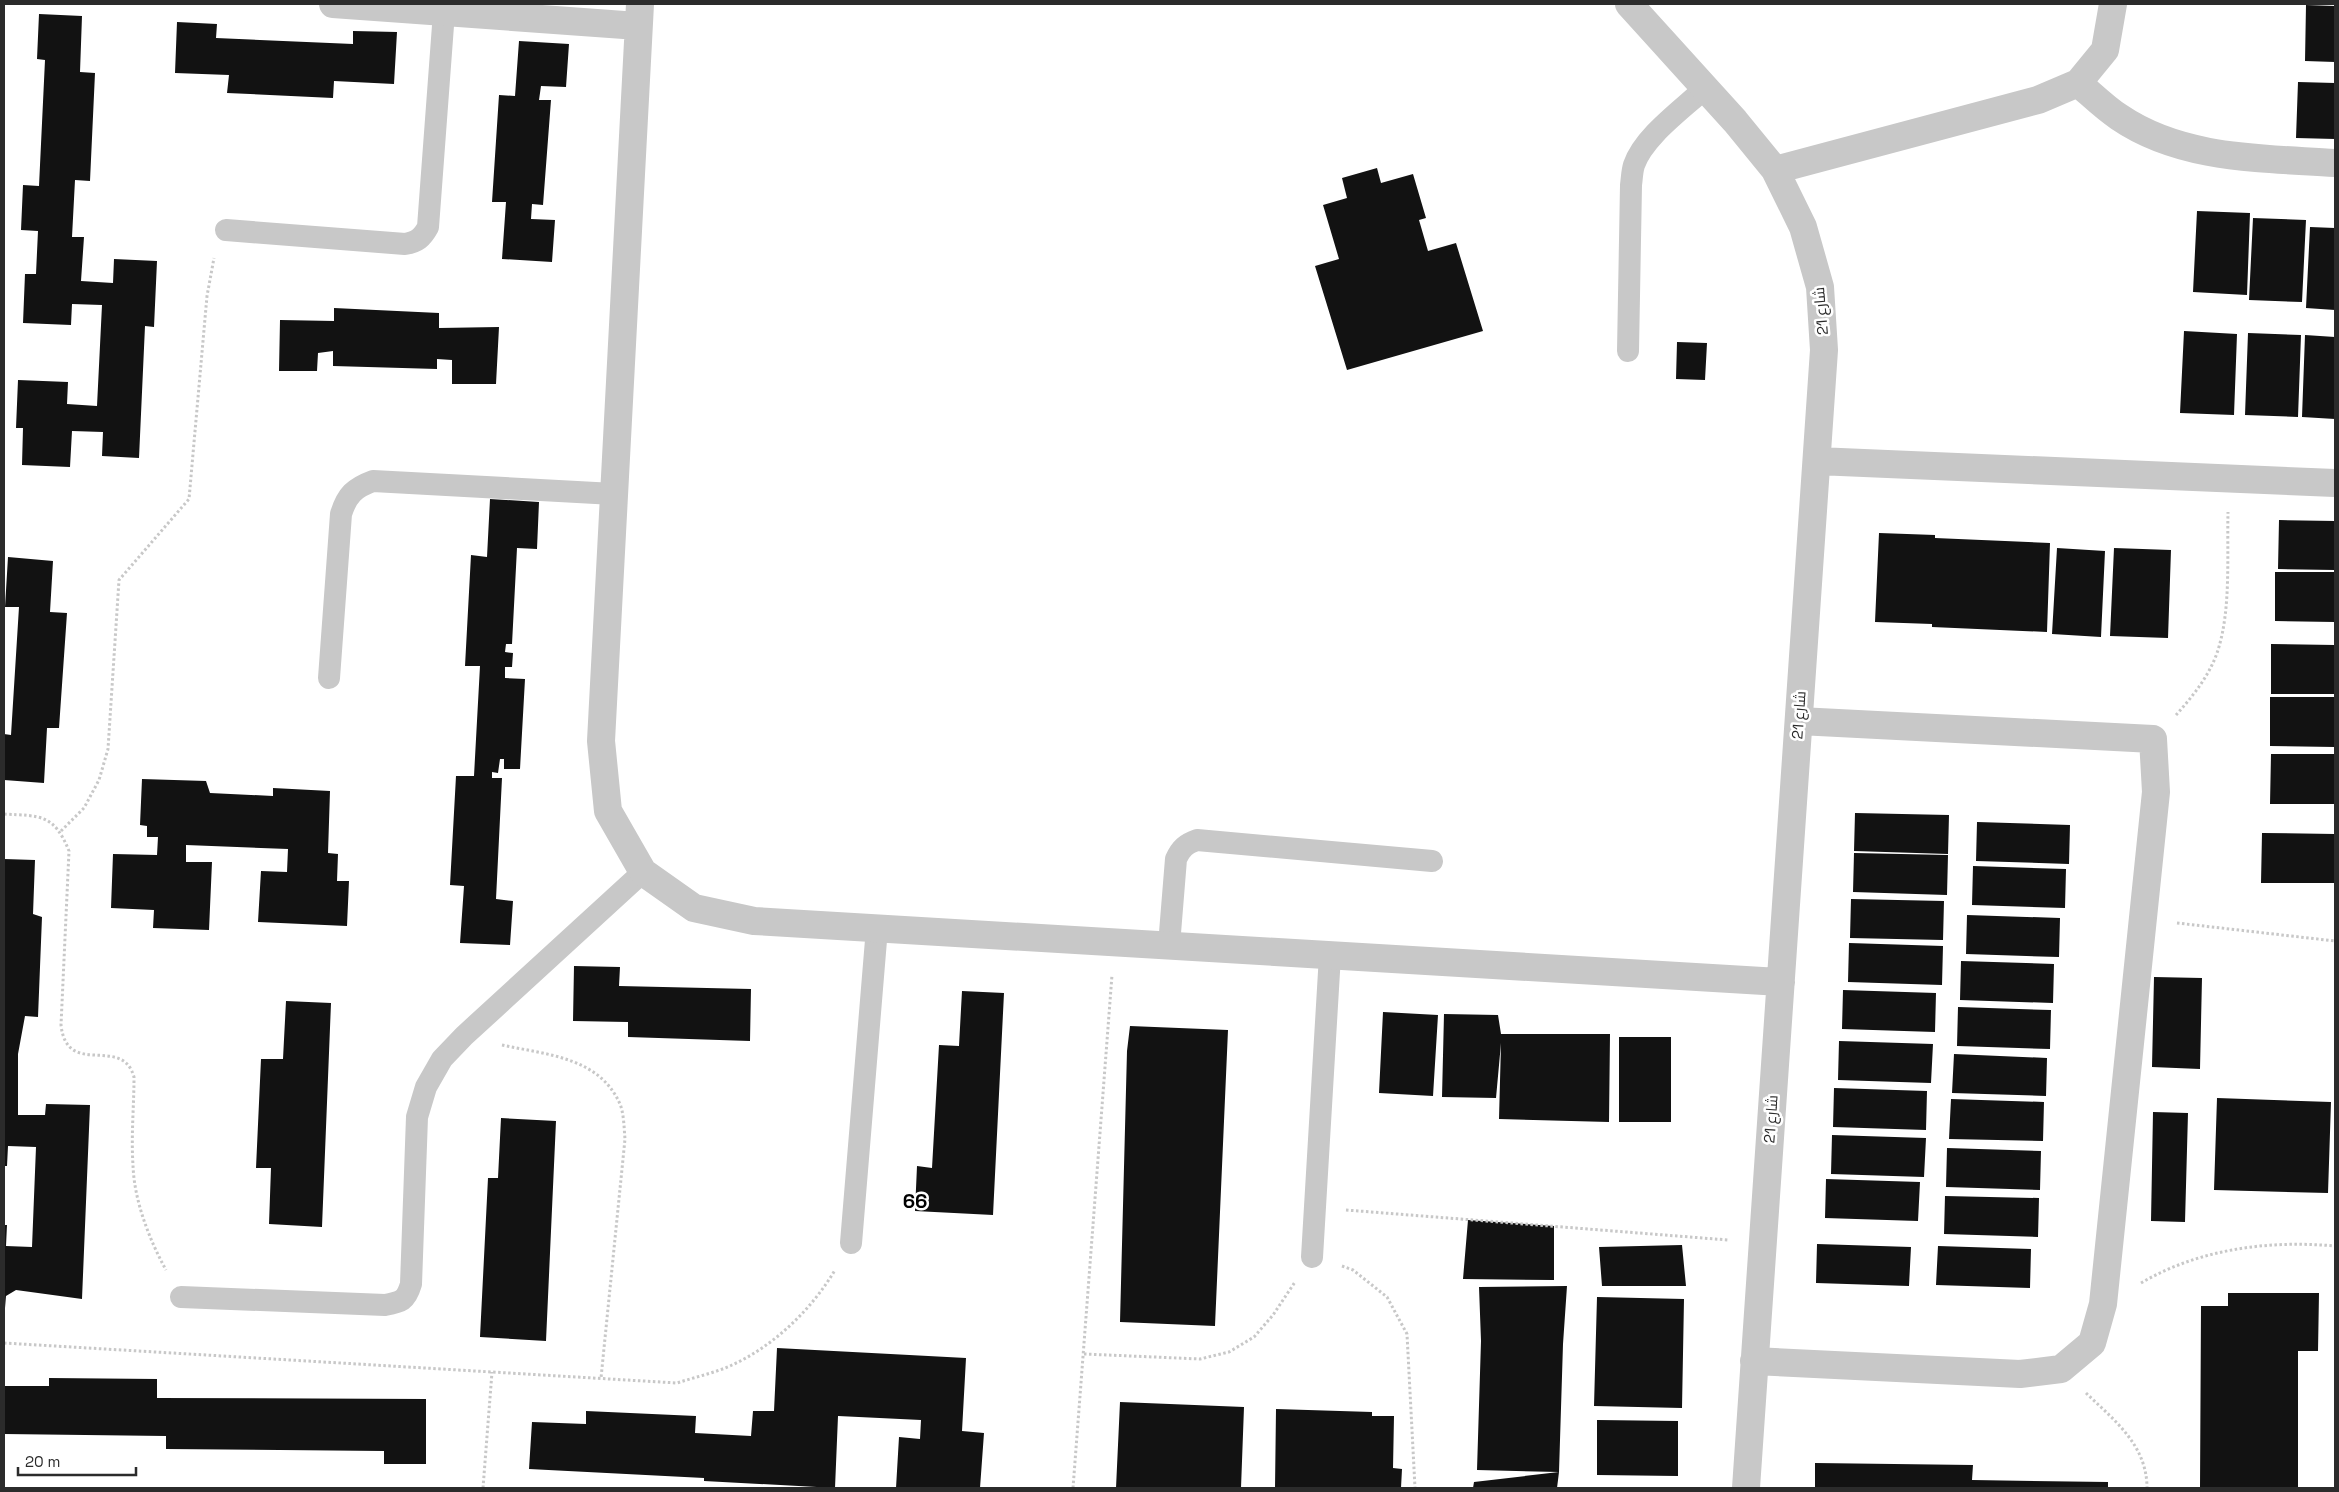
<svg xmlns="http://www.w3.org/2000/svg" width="2339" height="1492" font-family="'Space Grotesk',Cairo,sans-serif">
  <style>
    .building { fill: #121212 }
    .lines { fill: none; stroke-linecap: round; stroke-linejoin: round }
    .path { stroke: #c8c8c8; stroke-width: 3; stroke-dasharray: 2.5 2.5; stroke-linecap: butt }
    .service { stroke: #c8c8c8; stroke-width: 22 }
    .minor { stroke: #c8c8c8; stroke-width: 28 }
    .labels { text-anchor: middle; stroke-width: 5; stroke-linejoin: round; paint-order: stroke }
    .street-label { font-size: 15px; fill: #2b2b2b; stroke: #fff }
    .district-label { font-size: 20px; font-weight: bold; fill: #000; stroke: #fff }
  </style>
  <rect width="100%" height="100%" fill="#fff"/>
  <!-- building -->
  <path class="building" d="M 2306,5 L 2335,6 L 2335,62 L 2305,61 Z
    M 39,14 L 82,16 L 80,72 L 95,73 L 90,181 L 75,180 L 72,237 L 84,237 L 81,281 L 113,283 L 114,259 L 157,261 L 154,327 L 145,326 L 139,458 L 102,456 L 103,432 L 72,431 L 70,467 L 22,465 L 23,428 L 16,428 L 18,380 L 68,382 L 67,404 L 97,406 L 102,305 L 72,304 L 71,325 L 23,323 L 25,274 L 36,274 L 38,231 L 21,230 L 23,185 L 39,186 L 45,60 L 37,59 Z
    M 177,22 L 217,24 L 216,38 L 353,44 L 353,31 L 397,32 L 394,84 L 334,81 L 333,98 L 227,93 L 229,75 L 175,73 Z
    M 519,41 L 569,44 L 566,87 L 541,86 L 539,100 L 551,100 L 543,205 L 532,204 L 531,219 L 555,220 L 552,262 L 502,259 L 506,202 L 492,202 L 499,95 L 515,96 Z
    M 2298,82 L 2335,83 L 2335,139 L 2296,138 Z
    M 1377,168 L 1381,183 L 1413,174 L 1426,218 L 1419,220 L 1428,251 L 1456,243 L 1483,331 L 1347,370 L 1315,266 L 1339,259 L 1323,205 L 1347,198 L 1342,178 Z
    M 2197,211 L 2250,213 L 2247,295 L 2193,292 Z
    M 2253,218 L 2306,220 L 2302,302 L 2249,300 Z
    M 2310,227 L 2335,228 L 2335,310 L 2306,308 Z
    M 334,308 L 439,313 L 439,328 L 499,327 L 496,384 L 452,384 L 452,360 L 437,359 L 437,369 L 333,366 L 333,351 L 318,353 L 317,371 L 279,371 L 280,320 L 334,321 Z
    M 2184,331 L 2237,334 L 2234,415 L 2180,413 Z
    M 2248,333 L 2301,335 L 2298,417 L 2245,415 Z
    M 2305,335 L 2335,337 L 2335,419 L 2302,417 Z
    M 1677,342 L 1707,343 L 1705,380 L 1676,379 Z
    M 490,499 L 539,502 L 537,549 L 517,548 L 512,644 L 506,644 L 505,652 L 513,653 L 512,667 L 505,667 L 505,678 L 525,679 L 520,769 L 504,769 L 504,759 L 500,759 L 498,773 L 492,772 L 492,778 L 502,778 L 496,899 L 513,901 L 510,945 L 460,943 L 464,886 L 450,885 L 456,776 L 474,776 L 480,666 L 465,666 L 471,555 L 487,557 Z
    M 2279,520 L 2335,521 L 2335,570 L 2278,569 Z
    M 1879,533 L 1935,535 L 1935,538 L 2050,543 L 2047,632 L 1932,627 L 1932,624 L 1875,622 Z
    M 2057,548 L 2105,551 L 2101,637 L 2052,634 Z
    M 2114,548 L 2171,550 L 2168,638 L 2110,636 Z
    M 8,557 L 53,561 L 50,612 L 67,613 L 59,728 L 47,728 L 44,783 L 4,780 L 4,734 L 11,735 L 19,607 L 5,607 Z
    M 2275,572 L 2335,572 L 2335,622 L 2275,621 Z
    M 2271,644 L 2335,645 L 2335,694 L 2271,694 Z
    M 2270,697 L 2335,697 L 2335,747 L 2270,746 Z
    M 2271,754 L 2335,754 L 2335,804 L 2270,804 Z
    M 142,779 L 206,781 L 210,793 L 273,796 L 273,788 L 330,791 L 328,853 L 338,854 L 337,881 L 349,881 L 347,926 L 258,922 L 261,871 L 287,872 L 288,849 L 186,845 L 186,862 L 212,862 L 209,930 L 153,928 L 154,910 L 111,908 L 113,854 L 157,855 L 158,837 L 147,837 L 147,826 L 140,825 Z
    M 1855,813 L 1949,815 L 1948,854 L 1854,851 Z
    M 1977,822 L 2070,825 L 2069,864 L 1976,861 Z
    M 2262,833 L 2335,834 L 2335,883 L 2261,883 Z
    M 1854,853 L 1948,855 L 1947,895 L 1853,892 Z
    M 4,859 L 35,860 L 33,914 L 42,917 L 38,1017 L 25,1016 L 18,1054 L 18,1115 L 45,1115 L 46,1104 L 90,1105 L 82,1299 L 16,1290 L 6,1296 L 5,1308 L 4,1225 L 7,1225 L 6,1246 L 32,1247 L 36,1147 L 8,1146 L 7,1166 L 4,1166 Z
    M 1973,866 L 2066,869 L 2065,908 L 1972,905 Z
    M 1851,899 L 1944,901 L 1943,940 L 1850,938 Z
    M 1967,915 L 2060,918 L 2059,957 L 1966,954 Z
    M 1849,943 L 1943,946 L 1942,985 L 1848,982 Z
    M 1961,961 L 2054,964 L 2053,1003 L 1960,1000 Z
    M 574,966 L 620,967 L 619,986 L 751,989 L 750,1041 L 628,1037 L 628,1022 L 573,1021 Z
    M 2154,977 L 2202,978 L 2200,1069 L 2152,1067 Z
    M 1843,990 L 1936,993 L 1935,1032 L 1842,1029 Z
    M 962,991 L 1004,993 L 993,1215 L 915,1211 L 917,1166 L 932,1168 L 939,1045 L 959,1046 Z
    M 286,1001 L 331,1003 L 322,1227 L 269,1224 L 271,1168 L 256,1168 L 261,1059 L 283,1059 Z
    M 1958,1007 L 2051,1010 L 2050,1049 L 1957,1046 Z
    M 1383,1012 L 1438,1015 L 1433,1096 L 1379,1093 Z
    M 1444,1014 L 1498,1015 L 1501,1034 L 1610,1034 L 1609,1122 L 1499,1119 L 1501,1043 L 1496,1098 L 1442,1097 Z
    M 1130,1026 L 1228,1030 L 1215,1326 L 1120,1322 L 1127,1051 Z
    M 1619,1037 L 1671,1037 L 1671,1122 L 1619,1122 Z
    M 1839,1041 L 1933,1044 L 1931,1083 L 1838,1080 Z
    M 1954,1054 L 2047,1058 L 2046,1096 L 1952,1093 Z
    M 1834,1088 L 1927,1091 L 1926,1130 L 1833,1127 Z
    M 2217,1098 L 2331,1102 L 2328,1193 L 2214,1190 Z
    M 1951,1099 L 2044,1102 L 2043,1141 L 1949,1139 Z
    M 2153,1112 L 2188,1113 L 2185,1222 L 2151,1221 Z
    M 501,1118 L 556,1121 L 546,1341 L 480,1337 L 488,1178 L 498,1178 Z
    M 1832,1135 L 1926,1138 L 1924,1177 L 1831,1174 Z
    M 1947,1148 L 2041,1151 L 2040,1190 L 1946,1187 Z
    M 1826,1179 L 1920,1182 L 1918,1221 L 1825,1218 Z
    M 1945,1196 L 2039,1198 L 2038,1237 L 1944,1234 Z
    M 1468,1220 L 1554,1226 L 1554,1280 L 1463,1279 Z
    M 1817,1244 L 1911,1247 L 1909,1286 L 1816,1283 Z
    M 1682,1245 L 1686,1286 L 1602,1286 L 1599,1247 Z
    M 1938,1246 L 2031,1249 L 2030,1288 L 1936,1285 Z
    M 1567,1286 L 1563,1344 L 1559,1472 L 1557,1488 L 1473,1488 L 1474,1482 L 1559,1472 L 1477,1470 L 1481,1341 L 1479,1287 Z
    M 2228,1293 L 2319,1293 L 2318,1351 L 2298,1351 L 2298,1488 L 2200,1488 L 2201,1306 L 2228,1306 Z
    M 1597,1297 L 1684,1299 L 1682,1408 L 1594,1406 Z
    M 777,1348 L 966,1358 L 962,1431 L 984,1433 L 980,1488 L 896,1488 L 899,1437 L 920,1439 L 921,1420 L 838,1416 L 835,1488 L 704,1481 L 704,1478 L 529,1469 L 532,1422 L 586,1424 L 586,1411 L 696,1416 L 695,1433 L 751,1436 L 753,1411 L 774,1411 Z
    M 49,1378 L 157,1379 L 157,1398 L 426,1399 L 426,1464 L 384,1464 L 384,1451 L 166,1449 L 166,1436 L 4,1434 L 4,1386 L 49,1386 Z
    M 1120,1402 L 1244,1407 L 1241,1488 L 1116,1488 Z
    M 1276,1409 L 1372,1412 L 1372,1416 L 1394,1416 L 1393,1468 L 1402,1469 L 1401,1488 L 1275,1488 Z
    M 1597,1420 L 1678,1421 L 1678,1476 L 1597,1475 Z
    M 1815,1463 L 1973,1465 L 1972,1480 L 2108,1482 L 2108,1488 L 1815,1488 Z"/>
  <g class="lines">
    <!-- path -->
    <path class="path" d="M 2176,715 C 2193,696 2210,675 2218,650 C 2231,609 2227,556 2228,512
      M 4,814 C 41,816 54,814 69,851 L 61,1025 C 67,1079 122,1034 134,1077 C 134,1106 131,1136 133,1165 C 134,1200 149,1239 166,1270
      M 61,831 L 84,808 L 99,780 L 108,749 L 119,580 L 189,499 L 207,296 L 214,258
      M 2177,923 L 2335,941
      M 502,1045 C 548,1055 599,1057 620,1104 C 624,1114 624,1128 625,1139 L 601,1378
      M 1346,1210 L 1728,1240
      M 1342,1266 L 1353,1270 L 1387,1297 L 1407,1334 L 1415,1488
      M 2141,1283 C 2199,1249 2268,1240 2335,1246
      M 4,1343 L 677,1383 C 695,1377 715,1373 732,1365 C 774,1346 812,1309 835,1270
      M 1084,1354 L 1200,1359 L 1229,1352 L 1254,1337 L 1273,1315 L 1295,1282
      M 2086,1393 C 2114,1420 2147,1445 2147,1488
      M 483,1488 L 492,1372
      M 1073,1488 L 1112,975"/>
    <!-- service -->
    <path class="service" d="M 226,230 L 405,244 C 417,242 422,238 428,227 L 444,12
      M 1628,351 L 1631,185 C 1632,178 1632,171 1634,165 C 1644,136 1683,109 1705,88
      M 329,678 L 341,514 C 347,495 354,488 373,481 L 614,494
      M 1169,945 L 1176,859 C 1181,848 1186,844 1197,840 L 1432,861
      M 851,1243 L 877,928
      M 1312,1257 L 1330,955
      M 181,1297 L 385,1305 C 401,1302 406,1301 411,1284 L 417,1117 L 426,1087 L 442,1059 L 464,1036 L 643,872"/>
    <!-- minor -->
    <path class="minor" d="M 333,4 L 638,26
      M 640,4 L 601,741 L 608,811 L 643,872 L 694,908 L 754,921 L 1781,982
      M 1629,4 L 1735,121 L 1775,170 L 1803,227 L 1820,287 L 1824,350 L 1746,1488
      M 2078,83 C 2091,94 2104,107 2119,117 C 2182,160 2262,158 2335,163
      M 1775,170 L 2038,100 L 2078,83 L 2105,50 L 2113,4
      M 1817,461 L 2335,483
      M 1754,1361 L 2020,1374 L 2061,1369 L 2092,1343 L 2103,1304 L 2156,792 L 2153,739 L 1799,721"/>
  </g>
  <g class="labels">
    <!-- street labels -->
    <g class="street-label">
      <text transform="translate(1821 311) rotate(-95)" y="5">شارع 21</text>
      <text transform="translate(1799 715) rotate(-86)" y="5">شارع 21</text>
      <text transform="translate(1771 1119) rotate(-86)" y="5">شارع 21</text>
    </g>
    <!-- district labels -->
    <g class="district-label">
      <text x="915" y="1208">66</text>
    </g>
  </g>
  <!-- border -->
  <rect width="2339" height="1492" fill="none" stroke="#2b2b2b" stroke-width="10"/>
  <!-- scale -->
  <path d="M18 1467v8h118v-8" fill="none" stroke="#2b2b2b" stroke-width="2.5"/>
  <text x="25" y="1467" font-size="15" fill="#2b2b2b" stroke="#ffffff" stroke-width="4" paint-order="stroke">20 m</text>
</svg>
